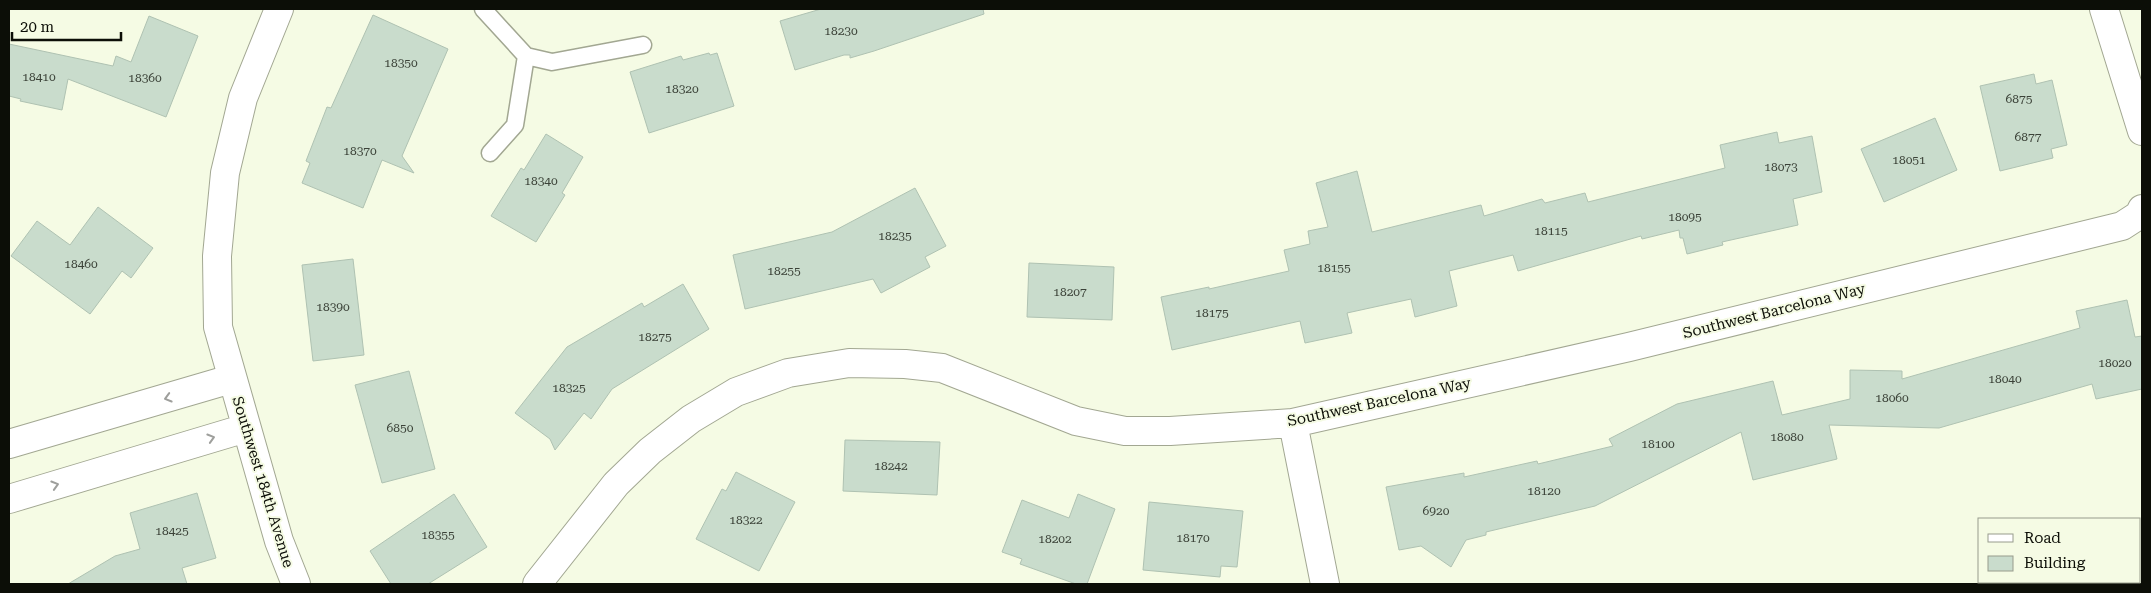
<svg xmlns="http://www.w3.org/2000/svg" width="2151" height="593" font-family="'Roboto Serif',serif">
  <style>
    .building { fill: #c9dccc; stroke: #afc2b2 }
    .lines { fill: none; stroke-linecap: round; stroke-linejoin: round }
    .lane-casing { stroke: #a2a792; stroke-width: 19 }
    .street-casing { stroke: #a2a792; stroke-width: 30 }
    .lane { stroke: #fff; stroke-width: 16 }
    .street { stroke: #fff; stroke-width: 28 }
    .oneway { stroke: #9e9f9c }
    .labels { text-anchor: middle; stroke-width: 4; stroke-linejoin: round; paint-order: stroke }
    .number-label { font-size: 12px; fill: #3b4238 }
    .street-label { font-size: 15px; fill: #0c0e07; stroke: #f5fbe4 }
  </style>
  <rect width="100%" height="100%" fill="#f5fbe4"/>
  <!-- building -->
  <path class="building" d="M 821,9 L 983,9 L 984,14 L 874,51 L 850,58 L 850,55 L 844,55 L 795,70 L 780,21 Z
    M 373,15 L 448,49 L 402,156 L 414,173 L 382,160 L 363,208 L 302,183 L 310,163 L 306,161 L 327,107 L 331,108 Z
    M 149,16 L 198,36 L 166,117 L 68,79 L 62,110 L 20,101 L 21,99 L 9,96 L 9,44 L 113,66 L 116,56 L 131,62 Z
    M 709,53 L 710,55 L 717,53 L 734,106 L 649,133 L 630,72 L 681,56 L 683,60 Z
    M 2034,74 L 2036,84 L 2052,80 L 2067,145 L 2051,149 L 2053,158 L 2000,171 L 1980,86 Z
    M 1935,118 L 1957,170 L 1884,202 L 1861,149 Z
    M 1777,132 L 1779,143 L 1812,136 L 1822,192 L 1793,199 L 1798,225 L 1722,242 L 1723,245 L 1687,254 L 1683,238 L 1680,238 L 1679,230 L 1642,239 L 1641,236 L 1518,271 L 1513,255 L 1449,271 L 1457,306 L 1415,317 L 1411,299 L 1347,313 L 1352,333 L 1305,343 L 1300,321 L 1172,350 L 1161,297 L 1209,287 L 1209,289 L 1289,271 L 1284,250 L 1310,244 L 1308,231 L 1328,227 L 1316,183 L 1357,171 L 1372,232 L 1481,205 L 1484,216 L 1542,199 L 1545,203 L 1585,193 L 1588,202 L 1725,168 L 1720,145 Z
    M 546,134 L 583,157 L 562,193 L 565,195 L 536,242 L 491,216 L 521,168 L 524,170 Z
    M 915,188 L 946,246 L 925,257 L 930,267 L 881,293 L 873,279 L 745,309 L 733,255 L 832,232 Z
    M 98,207 L 153,248 L 131,278 L 122,271 L 90,314 L 11,256 L 37,221 L 70,245 Z
    M 353,259 L 364,355 L 313,361 L 302,265 Z
    M 1029,263 L 1114,267 L 1112,320 L 1027,317 Z
    M 683,284 L 709,329 L 612,389 L 591,419 L 584,413 L 555,450 L 550,439 L 515,413 L 567,347 L 642,303 L 644,307 Z
    M 2127,300 L 2135,337 L 2142,336 L 2142,389 L 2096,399 L 2092,384 L 1939,428 L 1829,425 L 1837,459 L 1753,480 L 1741,432 L 1595,506 L 1486,532 L 1486,535 L 1466,540 L 1451,567 L 1421,546 L 1399,550 L 1386,487 L 1464,473 L 1464,477 L 1537,461 L 1538,464 L 1613,446 L 1609,439 L 1677,404 L 1773,381 L 1782,415 L 1850,399 L 1850,370 L 1902,371 L 1902,379 L 2080,328 L 2076,311 Z
    M 409,371 L 435,469 L 382,483 L 355,385 Z
    M 845,440 L 940,442 L 937,495 L 843,491 Z
    M 736,472 L 795,502 L 759,571 L 696,539 L 722,489 L 726,491 Z
    M 197,493 L 216,558 L 182,568 L 187,584 L 68,584 L 115,556 L 140,549 L 130,513 Z
    M 454,494 L 487,547 L 428,584 L 391,584 L 370,551 Z
    M 1078,494 L 1115,509 L 1087,584 L 1076,584 L 1020,564 L 1022,559 L 1002,552 L 1022,500 L 1069,518 Z
    M 1149,502 L 1243,511 L 1237,567 L 1221,566 L 1220,577 L 1143,570 Z"/>
  <g class="lines">
    <!-- lane casing -->
    <g class="lane-casing">
      <path id="lane" d="M 483,9 L 526,56 L 552,62 L 643,45
        M 490,153 L 515,125 L 526,56"/>
    </g>
    <!-- street casing -->
    <g class="street-casing">
      <path id="street" d="M 279,9 L 243,98 L 225,173 L 217,256 L 218,327 L 279,541 L 296,584
        M 2104,9 L 2142,131
        M 1293,423 L 1325,584
        M 9,444 L 231,379
        M 9,499 L 246,428
        M 537,584 L 616,484 L 650,451 L 691,419 L 736,392 L 788,373 L 849,363 L 905,364 L 942,368 L 1076,421 L 1125,431 L 1170,431 L 1293,423 L 1629,347 L 2122,226 L 2139,215 L 2142,209"/>
    </g>
    <!-- lane -->
    <use href="#lane" class="lane"/>
    <!-- street -->
    <use href="#street" class="street"/>
  </g>
  <!-- one-way arrows -->
  <defs><path id="oneway-chevron" d="M-2-3.5L2.5 0L-2 3.5" fill="none" stroke-width="1.6" stroke-linecap="round" stroke-linejoin="round" transform="scale(1.25)"/></defs>
  <g class="oneway">
    <use href="#oneway-chevron" transform="translate(168 398) rotate(164)"/>
    <use href="#oneway-chevron" transform="translate(211 438) rotate(-17)"/>
    <use href="#oneway-chevron" transform="translate(55 485) rotate(-17)"/>
  </g>
  <g class="labels">
    <!-- number labels -->
    <g class="number-label">
      <text x="841" y="35">18230</text>
      <text x="401" y="67">18350</text>
      <text x="39" y="81">18410</text>
      <text x="145" y="82">18360</text>
      <text x="682" y="93">18320</text>
      <text x="2019" y="103">6875</text>
      <text x="2028" y="141">6877</text>
      <text x="360" y="155">18370</text>
      <text x="1909" y="164">18051</text>
      <text x="1781" y="171">18073</text>
      <text x="541" y="185">18340</text>
      <text x="1685" y="221">18095</text>
      <text x="1551" y="235">18115</text>
      <text x="895" y="240">18235</text>
      <text x="81" y="268">18460</text>
      <text x="1334" y="272">18155</text>
      <text x="784" y="275">18255</text>
      <text x="1070" y="296">18207</text>
      <text x="333" y="311">18390</text>
      <text x="1212" y="317">18175</text>
      <text x="655" y="341">18275</text>
      <text x="2115" y="367">18020</text>
      <text x="2005" y="383">18040</text>
      <text x="569" y="392">18325</text>
      <text x="1892" y="402">18060</text>
      <text x="400" y="432">6850</text>
      <text x="1787" y="441">18080</text>
      <text x="1658" y="448">18100</text>
      <text x="891" y="470">18242</text>
      <text x="1544" y="495">18120</text>
      <text x="1436" y="515">6920</text>
      <text x="746" y="524">18322</text>
      <text x="172" y="535">18425</text>
      <text x="438" y="539">18355</text>
      <text x="1193" y="542">18170</text>
      <text x="1055" y="543">18202</text>
    </g>
    <!-- street labels -->
    <g class="street-label">
      <text transform="translate(1774 311) rotate(-14)" y="5">Southwest Barcelona Way</text>
      <text transform="translate(1379 402) rotate(-12)" y="5">Southwest Barcelona Way</text>
      <text transform="translate(263 482) rotate(73)" y="5">Southwest 184th Avenue</text>
    </g>
  </g>
  <!-- border -->
  <rect width="2151" height="593" fill="none" stroke="#0c0e07" stroke-width="20"/>
  <!-- legend -->
  <rect x="1978" y="518" width="162" height="65" fill="#f5fbe4" stroke="#989c8c"/>
  <rect x="1988" y="534" width="25" height="8" fill="#ffffff" stroke="#989c8c"/>
  <text x="2024" y="543" font-size="15" fill="#0c0e07">Road</text>
  <rect x="1988" y="556" width="25" height="15" fill="#c9dccc" stroke="#989c8c"/>
  <text x="2024" y="568" font-size="15" fill="#0c0e07">Building</text>
  <!-- scale -->
  <path d="M12 32v8h109v-8" fill="none" stroke="#0c0e07" stroke-width="2.5"/>
  <text x="20" y="32" font-size="15" fill="#0c0e07" stroke="#f5fbe4" stroke-width="4" paint-order="stroke">20 m</text>
</svg>
